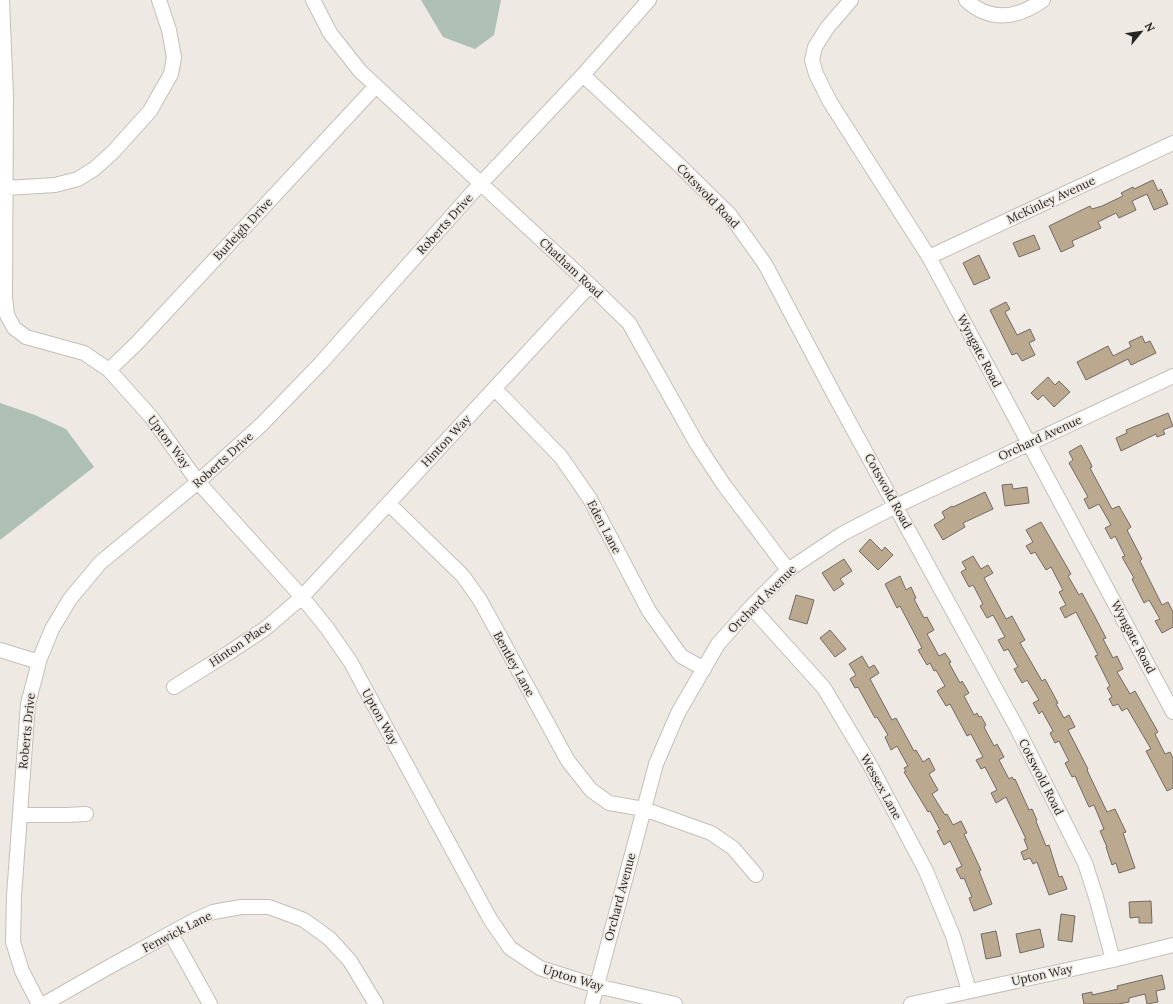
<svg xmlns="http://www.w3.org/2000/svg" width="1173" height="1004" font-family="Lora,serif">
  <style>
    .green { fill: #aebfb3 }
    .building { fill: #bba98f; stroke: #706b65 }
    .lines { fill: none; stroke-linecap: round; stroke-linejoin: round }
    .minor-casing { stroke: #c4bfb8; stroke-width: 16 }
    .minor { stroke: #fff; stroke-width: 14 }
    .labels { text-anchor: middle; stroke-width: 3.5; stroke-linejoin: round; paint-order: stroke }
    .street-label { font-size: 12px; fill: #282624; stroke: #eee9e2 }
  </style>
  <rect width="100%" height="100%" fill="#eee9e2"/>
  <!-- green -->
  <path class="green" d="M 421,0 L 501,0 L 494,35 L 475,49 L 443,37 Z
    M 0,403 L 35,415 L 66,429 L 94,467 L 0,540 Z"/>
  <!-- building -->
  <path class="building" d="M 1153,180 L 1158,191 L 1161,189 L 1168,204 L 1154,210 L 1147,194 L 1132,201 L 1136,210 L 1119,218 L 1116,213 L 1098,222 L 1101,228 L 1072,241 L 1074,246 L 1061,252 L 1049,226 L 1090,206 L 1092,209 L 1102,206 L 1123,196 L 1121,193 L 1133,187 L 1134,189 Z
    M 1034,235 L 1040,249 L 1019,257 L 1013,243 Z
    M 979,255 L 990,278 L 974,285 L 963,263 Z
    M 1006,302 L 1010,309 L 1005,312 L 1017,335 L 1030,329 L 1035,340 L 1029,343 L 1035,355 L 1022,361 L 1017,353 L 1012,355 L 990,310 Z
    M 1142,336 L 1145,343 L 1150,341 L 1156,353 L 1131,365 L 1128,359 L 1086,380 L 1077,362 L 1108,346 L 1113,356 L 1131,347 L 1129,342 Z
    M 1048,377 L 1055,385 L 1059,381 L 1070,392 L 1054,407 L 1043,395 L 1038,400 L 1031,393 Z
    M 1168,413 L 1173,426 L 1163,430 L 1165,434 L 1157,437 L 1156,434 L 1121,451 L 1116,438 L 1127,433 L 1126,430 Z
    M 1081,445 L 1091,464 L 1092,467 L 1090,468 L 1112,509 L 1119,506 L 1131,527 L 1127,530 L 1142,559 L 1140,561 L 1162,605 L 1168,602 L 1173,612 L 1173,627 L 1162,633 L 1155,621 L 1160,619 L 1149,600 L 1144,603 L 1132,579 L 1134,578 L 1122,557 L 1125,556 L 1115,536 L 1111,539 L 1105,528 L 1111,525 L 1099,504 L 1089,509 L 1084,499 L 1088,497 L 1069,463 L 1073,460 L 1069,452 Z
    M 1012,484 L 1013,489 L 1027,487 L 1029,503 L 1005,506 L 1002,485 Z
    M 985,492 L 993,509 L 963,523 L 965,527 L 943,540 L 934,525 L 945,518 L 942,512 L 952,506 L 953,507 Z
    M 1041,522 L 1071,574 L 1068,576 L 1079,595 L 1082,593 L 1094,615 L 1106,638 L 1103,639 L 1113,658 L 1117,656 L 1123,669 L 1117,672 L 1130,694 L 1135,691 L 1158,732 L 1155,734 L 1165,754 L 1170,752 L 1173,758 L 1173,788 L 1167,791 L 1146,751 L 1151,749 L 1127,708 L 1122,711 L 1118,704 L 1113,706 L 1109,699 L 1112,697 L 1107,688 L 1110,686 L 1095,656 L 1098,655 L 1076,612 L 1065,618 L 1060,608 L 1066,605 L 1059,592 L 1063,590 L 1051,567 L 1046,570 L 1035,552 L 1031,554 L 1026,546 L 1033,542 L 1026,530 Z
    M 870,539 L 882,551 L 885,547 L 893,555 L 878,570 L 859,551 Z
    M 973,556 L 981,569 L 988,565 L 993,573 L 984,578 L 1006,619 L 1012,616 L 1025,640 L 1020,643 L 1042,681 L 1045,679 L 1058,703 L 1056,704 L 1064,718 L 1069,715 L 1075,727 L 1068,730 L 1088,769 L 1087,770 L 1107,812 L 1115,809 L 1126,832 L 1123,833 L 1135,868 L 1119,873 L 1116,863 L 1112,865 L 1106,847 L 1107,847 L 1100,831 L 1104,829 L 1094,805 L 1089,807 L 1075,776 L 1072,777 L 1065,763 L 1069,761 L 1059,741 L 1055,743 L 1050,733 L 1053,731 L 1042,711 L 1039,714 L 1033,703 L 1039,700 L 1027,680 L 1022,683 L 1014,669 L 1018,667 L 1008,649 L 1004,651 L 998,640 L 1005,637 L 993,615 L 987,618 L 980,606 L 983,604 L 973,585 L 969,587 L 961,572 L 966,569 L 962,562 Z
    M 844,559 L 852,571 L 840,579 L 844,584 L 834,591 L 822,573 Z
    M 900,576 L 906,590 L 911,587 L 916,598 L 914,599 L 924,618 L 927,617 L 934,630 L 927,634 L 939,656 L 945,653 L 951,662 L 949,663 L 960,683 L 962,681 L 969,693 L 964,696 L 974,715 L 977,713 L 979,717 L 981,716 L 986,725 L 984,727 L 994,746 L 997,744 L 1004,757 L 999,760 L 1009,779 L 1012,777 L 1014,780 L 1015,779 L 1029,810 L 1032,809 L 1037,820 L 1036,821 L 1046,846 L 1049,845 L 1059,877 L 1062,876 L 1067,889 L 1049,895 L 1037,862 L 1033,864 L 1030,858 L 1024,860 L 1021,852 L 1028,849 L 1024,839 L 1026,839 L 1006,797 L 996,803 L 991,793 L 997,790 L 985,767 L 981,769 L 976,760 L 983,757 L 971,734 L 967,736 L 950,704 L 946,706 L 937,691 L 945,686 L 936,670 L 934,671 L 930,663 L 927,665 L 918,650 L 922,648 L 900,606 L 897,608 L 885,584 Z
    M 796,595 L 814,600 L 807,624 L 789,619 Z
    M 830,630 L 846,649 L 835,657 L 820,638 Z
    M 862,656 L 869,668 L 874,665 L 879,673 L 870,679 L 892,720 L 896,718 L 914,751 L 916,750 L 923,762 L 929,758 L 935,770 L 929,774 L 938,790 L 932,794 L 945,815 L 947,814 L 953,825 L 961,821 L 967,833 L 964,834 L 981,870 L 979,871 L 992,904 L 974,911 L 969,898 L 972,897 L 964,878 L 961,879 L 956,869 L 962,866 L 950,841 L 944,845 L 937,831 L 940,830 L 930,811 L 928,812 L 904,772 L 906,771 L 904,768 L 908,766 L 897,746 L 891,750 L 885,737 L 888,735 L 877,717 L 875,718 L 858,687 L 855,688 L 850,679 L 856,675 L 849,664 Z
    M 1151,901 L 1152,923 L 1139,923 L 1139,917 L 1130,918 L 1129,902 Z
    M 1061,914 L 1075,916 L 1072,942 L 1058,940 Z
    M 1040,929 L 1044,947 L 1020,953 L 1016,934 Z
    M 996,931 L 1001,956 L 986,959 L 981,934 Z
    M 1162,975 L 1165,989 L 1156,991 L 1158,1002 L 1147,1004 L 1145,994 L 1129,998 L 1129,1002 L 1118,1004 L 1084,1004 L 1082,994 L 1092,992 L 1092,995 L 1118,989 L 1117,986 Z"/>
  <g class="lines">
    <!-- minor casing -->
    <g class="minor-casing">
      <path id="minor" d="M 2,0 L 6,97 L 5,297 L 7,315 L 14,328 L 26,337 L 84,353 L 109,370 L 152,418 L 198,482 L 302,597 L 327,628 L 350,661 L 490,919 L 510,948 L 540,968 L 597,986 L 675,1004
        M 313,0 L 330,33 L 360,71 L 590,285 L 629,323 L 697,444 L 724,485 L 788,570
        M 851,0 L 827,28 L 815,47 L 812,60 L 816,74 L 830,102 L 929,257 L 1173,712
        M 966,0 C 991,23 1018,18 1043,0
        M 583,75 L 677,163 L 730,215 L 765,264 L 836,398 L 1017,728 L 1085,863 L 1096,897 L 1113,960
        M 6,188 L 55,185 L 78,179 L 94,169 L 113,152 L 150,111 L 171,74 L 174,57 L 169,30 L 159,0
        M 929,257 L 1173,143
        M 109,370 L 138,342 L 376,86
        M 495,389 L 561,457 L 590,499 L 649,611 L 681,656 L 704,669
        M 389,504 L 463,576 L 480,600 L 568,761 L 591,790 L 609,803 L 644,809 L 711,833 L 733,848 L 756,875
        M 751,607 L 824,688 L 870,765 L 926,871 L 953,936 L 969,991
        M 0,650 L 39,662
        M 174,687 L 230,652 L 266,628 L 302,597 L 590,285
        M 20,815 L 66,815 L 86,814
        M 171,934 L 210,1004
        M 39,1004 L 22,971 L 13,942 L 14,896 L 28,704 L 40,658 L 52,629 L 70,599 L 100,563 L 198,482 L 261,425 L 321,363 L 472,193 L 583,75 L 649,0
        M 44,1004 L 107,968 L 193,921 L 213,912 L 241,907 L 269,907 L 304,920 L 330,939 L 350,961 L 376,1004
        M 592,1004 L 656,764 L 678,713 L 718,644 L 751,607 L 788,570 L 842,534 L 896,506 L 1173,376
        M 911,1004 L 1113,960 L 1173,945"/>
    </g>
    <!-- minor -->
    <use href="#minor" class="minor"/>
  </g>
  <g class="labels">
    <!-- street labels -->
    <g class="street-label">
      <text transform="translate(708 196) rotate(46)" y="4">Cotswold Road</text>
      <text transform="translate(1051 200) rotate(-25)" y="4">McKinley Avenue</text>
      <text transform="translate(445 224) rotate(-48)" y="4">Roberts Drive</text>
      <text transform="translate(243 229) rotate(-47)" y="4">Burleigh Drive</text>
      <text transform="translate(571 268) rotate(43)" y="4">Chatham Road</text>
      <text transform="translate(979 351) rotate(62)" y="4">Wyngate Road</text>
      <text transform="translate(1040 438) rotate(-25)" y="4">Orchard Avenue</text>
      <text transform="translate(446 441) rotate(-47)" y="4">Hinton Way</text>
      <text transform="translate(169 442) rotate(53)" y="4">Upton Way</text>
      <text transform="translate(223 460) rotate(-42)" y="4">Roberts Drive</text>
      <text transform="translate(888 491) rotate(61)" y="4">Cotswold Road</text>
      <text transform="translate(604 527) rotate(62)" y="4">Eden Lane</text>
      <text transform="translate(762 599) rotate(-45)" y="4">Orchard Avenue</text>
      <text transform="translate(1133 637) rotate(62)" y="4">Wyngate Road</text>
      <text transform="translate(240 644) rotate(-34)" y="4">Hinton Place</text>
      <text transform="translate(514 664) rotate(61)" y="4">Bentley Lane</text>
      <text transform="translate(380 717) rotate(61)" y="4">Upton Way</text>
      <text transform="translate(27 731) rotate(-84)" y="4">Roberts Drive</text>
      <text transform="translate(1041 777) rotate(63)" y="4">Cotswold Road</text>
      <text transform="translate(881 787) rotate(61)" y="4">Wessex Lane</text>
      <text transform="translate(620 897) rotate(-75)" y="4">Orchard Avenue</text>
      <text transform="translate(177 932) rotate(-27)" y="4">Fenwick Lane</text>
      <text transform="translate(1042 975) rotate(-12)" y="4">Upton Way</text>
      <text transform="translate(573 978) rotate(17)" y="4">Upton Way</text>
    </g>
  </g>
  <!-- north arrow -->
  <g transform="translate(1141 32) rotate(61)" stroke="#eee9e2" stroke-width="3" paint-order="stroke">
  <path d="M0-3L7 15L0 10L-7 15Z" fill="#282624"/>
  <text y="-6" font-size="11" font-weight="bold" text-anchor="middle" fill="#282624">N</text>
  </g>
</svg>
